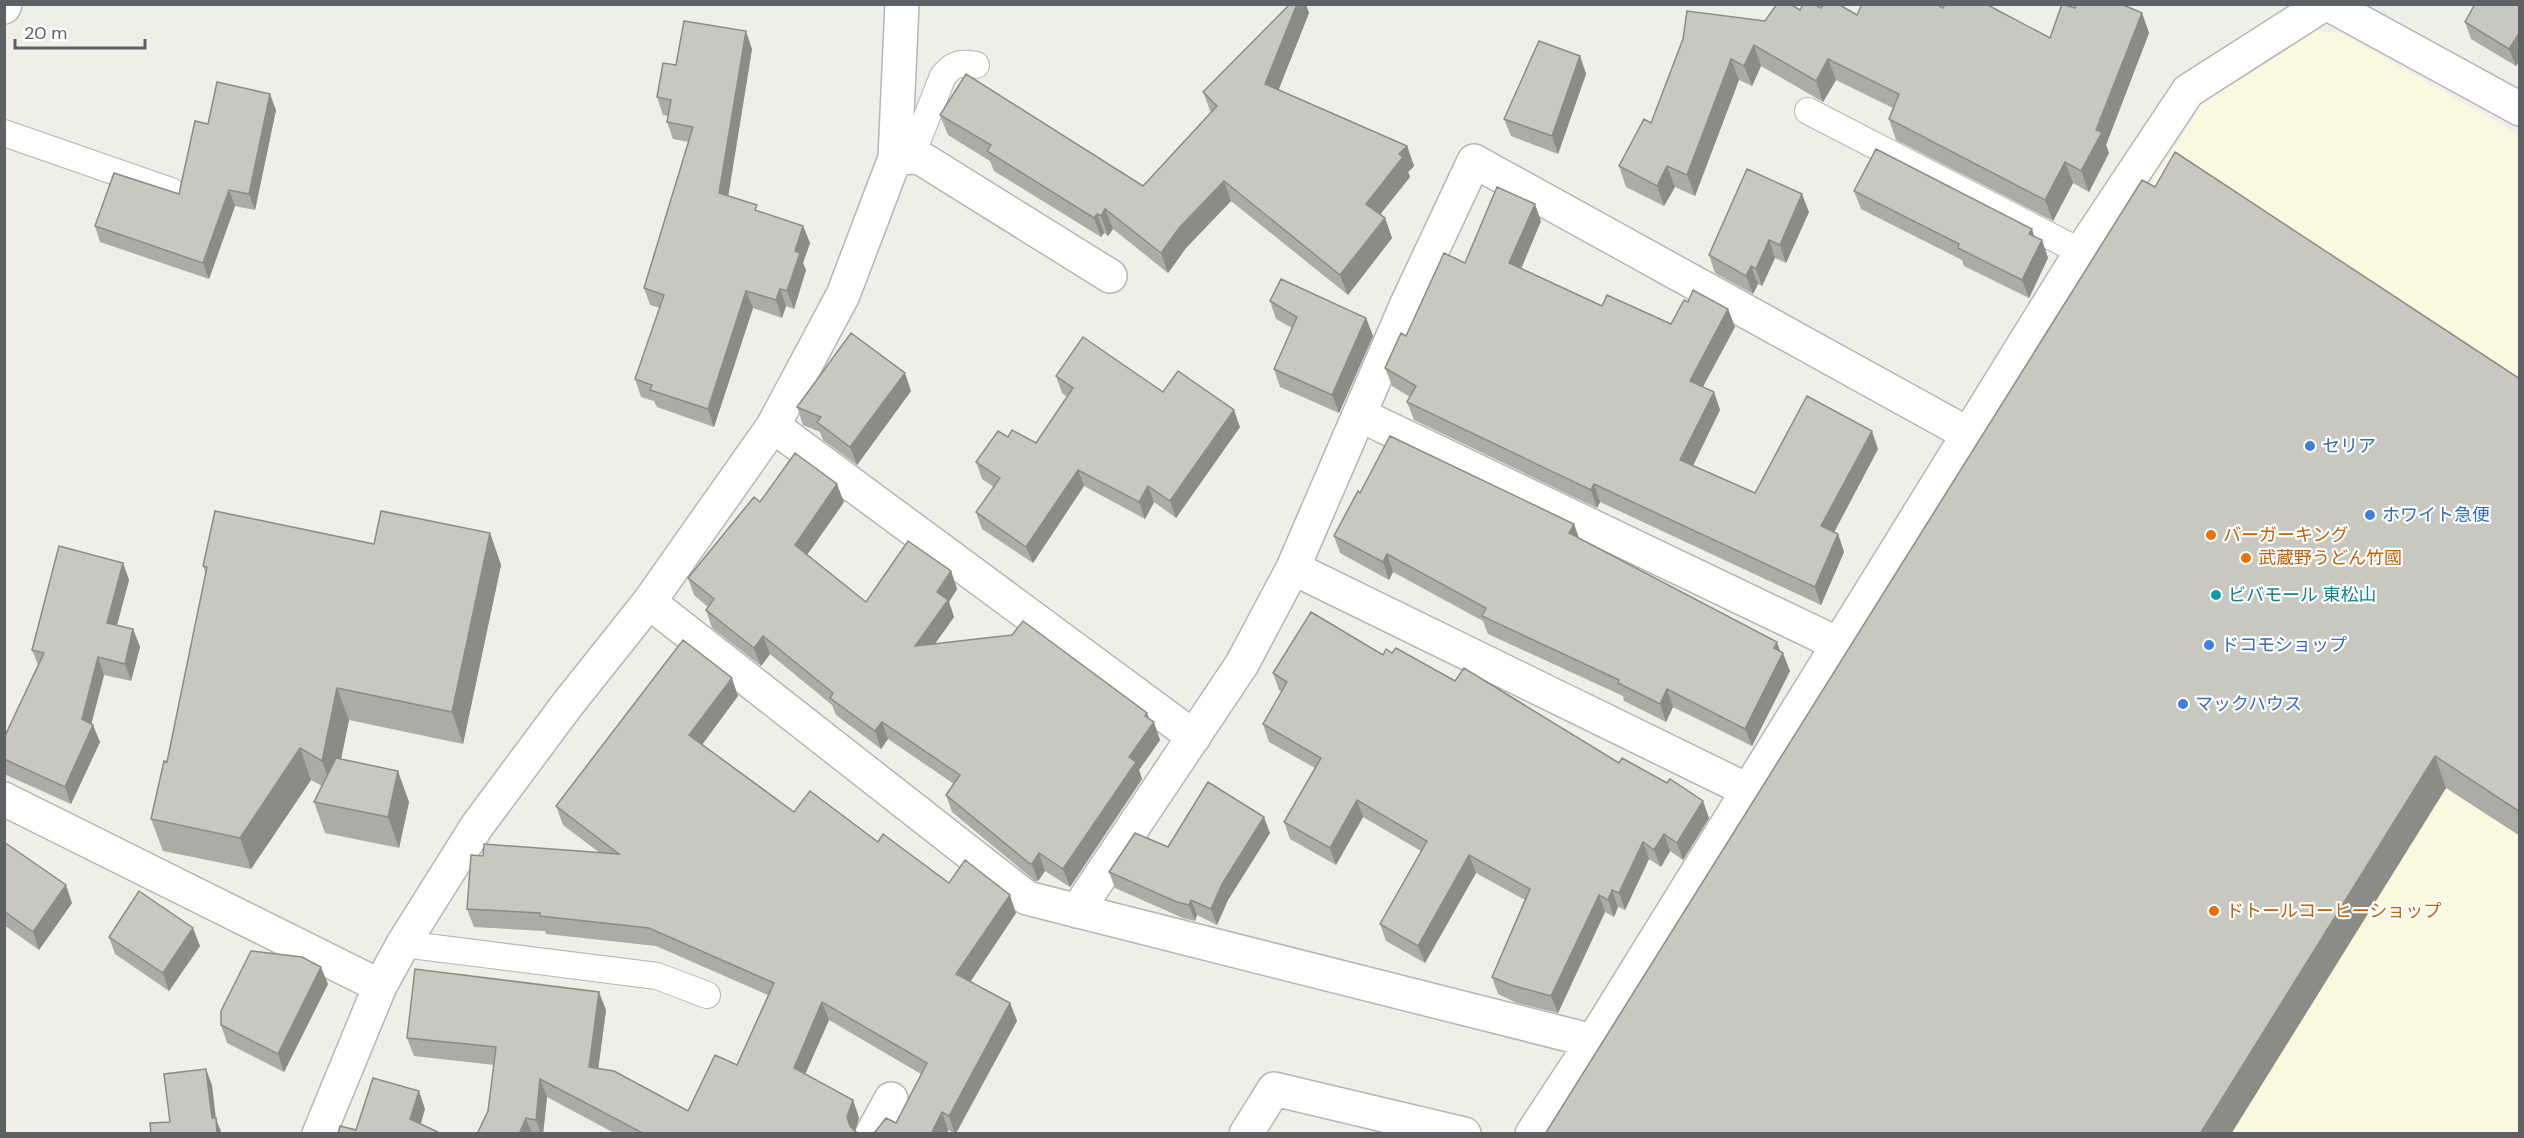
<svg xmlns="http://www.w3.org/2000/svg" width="2524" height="1138" font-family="'DM Sans','Noto Sans JP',sans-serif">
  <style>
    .commercial { fill: #fbf8e0 }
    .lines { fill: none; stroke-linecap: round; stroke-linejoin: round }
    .lane-casing { stroke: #b4b6ba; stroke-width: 28 }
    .street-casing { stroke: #b4b6ba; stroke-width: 36 }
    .lane { stroke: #fff; stroke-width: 26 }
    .street { stroke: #fff; stroke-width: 33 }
    .wall { fill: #acaca6 }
    .shaded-wall { fill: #8c8c87 }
    .building { fill: #c8c8c1; stroke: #8c8c87; stroke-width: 1.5 }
    .shop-dot { fill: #3f7fe0; stroke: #fff; stroke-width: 2 }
    .food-dot { fill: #e8710a; stroke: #fff; stroke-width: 2 }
    .culture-dot { fill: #0f9aa8; stroke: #fff; stroke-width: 2 }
    .labels { text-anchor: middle; stroke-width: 4.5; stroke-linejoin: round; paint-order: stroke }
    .shop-label { font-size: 18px; fill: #366cbe; stroke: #fff; text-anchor: start }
    .food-label { font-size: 18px; fill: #c56008; stroke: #fff; text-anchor: start }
    .culture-label { font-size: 18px; fill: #0d838f; stroke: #fff; text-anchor: start }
  </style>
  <rect width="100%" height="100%" fill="#efeee7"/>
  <!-- commercial -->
  <path class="commercial" d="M 2317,31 L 2341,33 L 2504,126 L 2519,138 L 2519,1133 L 1552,1134 L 2202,104 Z"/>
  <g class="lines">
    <!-- lane casing -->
    <g class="lane-casing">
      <path id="lane" d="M 1808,111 L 2081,252
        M 4,133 L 171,191
        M 911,157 L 943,76 C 953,64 960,62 976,65
        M 403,944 L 657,976 L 707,995"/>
    </g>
    <!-- street casing -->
    <g class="street-casing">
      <path id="street" d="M 2328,4 L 2520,109
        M 4,7 L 5,4
        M 895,158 L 919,157 L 1110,276
        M 1360,415 L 1838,644
        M 773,426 L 1194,737
        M 1293,568 L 1747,790
        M 649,602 L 1027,898 L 1593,1041
        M 4,799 L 380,986
        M 1077,911 L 1242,664 L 1293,568 L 1406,306 L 1474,161 L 1968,434
        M 319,1134 L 380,986 L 403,944 L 477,826 L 567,705 L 649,602 L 773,426 L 843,295 L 895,158 L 902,4
        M 872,1134 L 891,1099
        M 1246,1134 L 1274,1089 L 1464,1134
        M 1532,1134 L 1593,1041 L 2081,252 L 2188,91 L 2324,4"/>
    </g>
    <!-- lane -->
    <use href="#lane" class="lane"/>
    <!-- street -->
    <use href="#street" class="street"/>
  </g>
  <!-- wall -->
  <path class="wall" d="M 2520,4 L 2520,60 L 2516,66 L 2471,39 L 2465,22 Z
    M 1821,8 L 1857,15 L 1943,8 L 2050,38 L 2075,8 L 2142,13 L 2149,33 L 2106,145 L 2109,153 L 2089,192 L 2073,183 L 2053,221 L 1896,140 L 1889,119 L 1893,108 L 1836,80 L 1823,102 L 1761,66 L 1752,86 L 1739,80 L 1695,196 L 1675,187 L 1664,206 L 1626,187 L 1619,166 L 1651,123 L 1765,21 L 1800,10 Z
    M 1309,13 L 1278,90 L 1407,146 L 1414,166 L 1408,172 L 1410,177 L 1380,215 L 1385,218 L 1392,238 L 1348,295 L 1231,201 L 1186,248 L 1168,273 L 1113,229 L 1108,236 L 1104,233 L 1101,237 L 994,171 L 990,161 L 948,135 L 940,115 L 1143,186 L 1211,113 L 1203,92 Z
    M 752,49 L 728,196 L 760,212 L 803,226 L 810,243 L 803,263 L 806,270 L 794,309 L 786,306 L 782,318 L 753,308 L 714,427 L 657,407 L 654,401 L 641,397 L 635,379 L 660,308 L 650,305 L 644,288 L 689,142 L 673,139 L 667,122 L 668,116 L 663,115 L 657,97 L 676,65 Z
    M 1580,56 L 1586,74 L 1558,154 L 1511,136 L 1504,119 Z
    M 276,110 L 255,210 L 235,206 L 209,279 L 100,242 L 95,226 L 179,194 L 208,124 Z
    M 1854,191 L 2035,237 L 2042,240 L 2048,258 L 2029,298 L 1964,266 L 1962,260 L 1861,209 Z
    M 1809,212 L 1786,263 L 1775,258 L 1762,286 L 1758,284 L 1753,294 L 1715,273 L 1709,255 Z
    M 1541,221 L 1521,268 L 1602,306 L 1671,324 L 1688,302 L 1728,309 L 1735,327 L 1703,387 L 1714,392 L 1720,410 L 1693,465 L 1755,493 L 1878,449 L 1834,532 L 1838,534 L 1844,552 L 1821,605 L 1600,502 L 1597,508 L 1414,420 L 1407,402 L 1410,397 L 1392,386 L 1385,368 L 1406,336 L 1465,263 Z
    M 1270,301 L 1366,318 L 1373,336 L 1339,413 L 1280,387 L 1274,369 L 1292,328 L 1276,319 Z
    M 1056,376 L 1163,392 L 1240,427 L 1176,518 L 1154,502 L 1145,519 L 1084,486 L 1033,563 L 982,529 L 976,512 L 994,487 L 982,479 L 976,462 L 1008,437 L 1036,443 L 1067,397 L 1062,393 Z
    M 2520,379 L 2520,836 L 2446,788 L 2231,1134 L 1545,1134 Z
    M 911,391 L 857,465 L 823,440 L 820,432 L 803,425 L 797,407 Z
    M 1360,493 L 1574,524 L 1579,539 L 1780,652 L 1790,671 L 1752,746 L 1673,707 L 1666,722 L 1624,701 L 1623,696 L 1488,634 L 1483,621 L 1393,572 L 1389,580 L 1340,553 L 1334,536 Z
    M 760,502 L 844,502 L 807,555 L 866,602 L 951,571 L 957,589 L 949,602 L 954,617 L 935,644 L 1150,719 L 1160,740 L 1139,770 L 1142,779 L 1070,887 L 1045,871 L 1038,881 L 1035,881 L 952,812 L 946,795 L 954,784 L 888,739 L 881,749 L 836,715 L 832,705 L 770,654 L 761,666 L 712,628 L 706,610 L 708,607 L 694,595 L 688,578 Z
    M 490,533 L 501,565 L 463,744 L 349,720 L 341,759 L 409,802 L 399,848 L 325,833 L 314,802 L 322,786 L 311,780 L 251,869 L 163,851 L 151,819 L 167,762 L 206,574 L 203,566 L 374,544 Z
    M 123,563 L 129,580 L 117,625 L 133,629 L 140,647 L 131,681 L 104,675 L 91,724 L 100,742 L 71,804 L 4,774 L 4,738 L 38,665 L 32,650 Z
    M 1392,653 L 1455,681 L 1709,818 L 1683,860 L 1670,851 L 1661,867 L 1649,859 L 1625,910 L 1618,907 L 1614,917 L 1605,912 L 1558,1013 L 1517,1003 L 1498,994 L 1492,977 L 1525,900 L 1476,873 L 1425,963 L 1386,941 L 1380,924 L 1421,851 L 1363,817 L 1336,865 L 1290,839 L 1284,822 L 1315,768 L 1269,742 L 1263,724 L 1282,692 L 1279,690 L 1273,673 Z
    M 738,696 L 702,744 L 794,812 L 878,842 L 949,883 L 1016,913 L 970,982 L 1010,1003 L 1017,1021 L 956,1134 L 948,1130 L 947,1134 L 869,1134 L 896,1123 L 921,1074 L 829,1020 L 805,1074 L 853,1100 L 859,1118 L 855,1131 L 862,1134 L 616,1134 L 547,1097 L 543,1134 L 477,1134 L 488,1111 L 494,1065 L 414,1056 L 407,1038 L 606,1010 L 598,1069 L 688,1111 L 737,1065 L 768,995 L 656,946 L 546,934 L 545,931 L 474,927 L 467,909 L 483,856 L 600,853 L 563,825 L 556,806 Z
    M 1270,833 L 1228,900 L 1217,925 L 1197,915 L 1195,921 L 1183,918 L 1115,888 L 1109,872 L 1168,847 Z
    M 4,842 L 72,903 L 39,950 L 4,925 Z
    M 109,937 L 200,946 L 169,991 L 115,954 Z
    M 328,984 L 284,1072 L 227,1043 L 221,1025 Z"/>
  <!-- shaded-wall -->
  <path class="shaded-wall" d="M 1297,4 L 1306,4 L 1309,13 L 1273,104 L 1265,84 Z
    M 2142,13 L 2149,33 L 2106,145 L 2109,153 L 2089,192 L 2081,171 Z
    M 746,31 L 752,49 L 726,210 L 719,193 Z
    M 2520,32 L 2520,60 L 2516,66 L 2509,49 Z
    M 1754,45 L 1761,66 L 1752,86 L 1744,66 Z
    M 1580,56 L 1586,74 L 1558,154 L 1552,136 Z
    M 1731,59 L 1739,80 L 1695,196 L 1687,175 Z
    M 1828,59 L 1836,80 L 1823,102 L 1816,81 Z
    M 270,94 L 276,110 L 255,210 L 249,194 Z
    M 1407,146 L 1414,166 L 1408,172 L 1410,177 L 1373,223 L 1366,204 L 1399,154 Z
    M 2065,162 L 2073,183 L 2053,221 L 2045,200 Z
    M 1667,166 L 1675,187 L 1664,206 L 1657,186 Z
    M 1224,181 L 1231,201 L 1186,248 L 1168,273 L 1161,253 L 1179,228 Z
    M 229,190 L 235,206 L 209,279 L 203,263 Z
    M 1802,194 L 1809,212 L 1786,263 L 1780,245 Z
    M 1535,204 L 1541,221 L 1516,281 L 1509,263 Z
    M 1105,209 L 1113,229 L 1108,236 L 1101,216 Z
    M 1097,214 L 1104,233 L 1101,237 L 1094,218 Z
    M 1385,218 L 1392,238 L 1348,295 L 1340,275 Z
    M 803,226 L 810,243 L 803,263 L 806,270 L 794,309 L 787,291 L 795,251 Z
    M 2032,229 L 2038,247 L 2042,240 L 2048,258 L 2029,298 L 2022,280 L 2029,234 Z
    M 1769,240 L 1775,258 L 1762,286 L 1756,269 Z
    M 1751,266 L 1758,284 L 1753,294 L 1746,276 Z
    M 780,289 L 786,306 L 782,318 L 776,300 Z
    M 746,291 L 753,308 L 714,427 L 708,409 Z
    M 1728,309 L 1735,327 L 1696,399 L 1690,381 Z
    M 1366,318 L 1373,336 L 1339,413 L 1332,395 Z
    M 905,373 L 911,391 L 857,465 L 850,447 Z
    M 1714,392 L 1720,410 L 1687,478 L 1680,460 Z
    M 1234,410 L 1240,427 L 1176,518 L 1170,501 Z
    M 1872,431 L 1878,449 L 1828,544 L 1821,526 Z
    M 1078,470 L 1084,486 L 1033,563 L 1026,547 Z
    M 837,484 L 844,502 L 802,562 L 795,545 Z
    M 1594,484 L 1600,502 L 1597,508 L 1591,490 Z
    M 1148,486 L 1154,502 L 1145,519 L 1139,502 Z
    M 1574,524 L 1580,541 L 1569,533 Z
    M 490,533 L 501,565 L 463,744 L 452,712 Z
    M 1838,534 L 1844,552 L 1821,605 L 1815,587 Z
    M 1387,554 L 1393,572 L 1389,580 L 1383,562 Z
    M 123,563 L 129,580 L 113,640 L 107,623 Z
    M 951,571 L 957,589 L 949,602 L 954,617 L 921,663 L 915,646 L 937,592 Z
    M 133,629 L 140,647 L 131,681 L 125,664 Z
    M 763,636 L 770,654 L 761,666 L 754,648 Z
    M 1777,642 L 1782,656 L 1783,653 L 1790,671 L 1752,746 L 1745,729 Z
    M 98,657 L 104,675 L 88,737 L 82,719 Z
    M 732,678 L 738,696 L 696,753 L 689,735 Z
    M 337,688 L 349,720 L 334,793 L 322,761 Z
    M 1667,689 L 1673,707 L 1666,722 L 1660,704 Z
    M 1147,713 L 1152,725 L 1154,722 L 1160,740 L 1139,770 L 1142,779 L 1070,887 L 1063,869 L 1129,757 L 1145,716 Z
    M 882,722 L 888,739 L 881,749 L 875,731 Z
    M 93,725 L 100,742 L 71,804 L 65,787 Z
    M 300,748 L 311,780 L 251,869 L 240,838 Z
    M 2435,756 L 2446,788 L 2231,1134 L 2200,1134 Z
    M 398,771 L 409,802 L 399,848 L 388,817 Z
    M 1357,800 L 1363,817 L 1336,865 L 1330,848 Z
    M 1703,801 L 1709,818 L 1683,860 L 1677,843 Z
    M 1264,817 L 1270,833 L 1228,900 L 1217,925 L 1211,909 L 1222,884 Z
    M 1664,834 L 1670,851 L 1661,867 L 1654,850 Z
    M 1643,842 L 1649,859 L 1625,910 L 1619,893 Z
    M 1039,853 L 1045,871 L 1038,881 L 1032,864 Z
    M 1469,855 L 1476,873 L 1425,963 L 1418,946 Z
    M 66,885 L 72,903 L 39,950 L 33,932 Z
    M 1612,890 L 1618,907 L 1614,917 L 1608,900 Z
    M 1010,895 L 1016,913 L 963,993 L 956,974 Z
    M 1599,895 L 1605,912 L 1558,1013 L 1551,996 Z
    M 1191,900 L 1197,915 L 1195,921 L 1189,905 Z
    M 193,928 L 200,946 L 169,991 L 163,973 Z
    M 321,967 L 328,984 L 284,1072 L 278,1054 Z
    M 599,992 L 606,1010 L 596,1086 L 589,1067 Z
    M 822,1002 L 829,1020 L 800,1086 L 794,1068 Z
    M 1010,1003 L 1017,1021 L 955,1134 L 949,1116 Z
    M 206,1069 L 212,1085 L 216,1119 L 222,1134 L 217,1134 L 212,1118 Z
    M 540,1079 L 547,1097 L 543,1134 L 541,1134 L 536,1120 Z
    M 419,1091 L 425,1109 L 418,1134 L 410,1119 Z
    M 853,1100 L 859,1118 L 854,1134 L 852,1134 L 847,1117 Z
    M 942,1112 L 948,1130 L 947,1134 L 931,1134 Z
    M 526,1118 L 532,1134 L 519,1134 Z"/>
  <!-- building -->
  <path class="building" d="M 1290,4 L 1297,4 L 1265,84 L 1407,146 L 1399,154 L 1403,157 L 1366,204 L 1385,218 L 1340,275 L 1224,181 L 1179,228 L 1161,253 L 1105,209 L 1101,216 L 1097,214 L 1094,218 L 987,151 L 991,145 L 940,115 L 966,74 L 1143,186 L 1217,106 L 1203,92 Z
    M 1777,4 L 1790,4 L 1800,10 L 1803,4 L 1814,4 L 1821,8 L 1824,4 L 1838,4 L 1857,15 L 1862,4 L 1935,4 L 1943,8 L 1945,4 L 1986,4 L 2050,38 L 2062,4 L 2075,8 L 2076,4 L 2121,4 L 2142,13 L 2096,130 L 2102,132 L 2081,171 L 2065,162 L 2045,200 L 1889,119 L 1899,94 L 1828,59 L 1816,81 L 1754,45 L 1744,66 L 1731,59 L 1687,175 L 1667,166 L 1657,186 L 1619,166 L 1644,119 L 1651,123 L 1683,39 L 1687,11 L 1765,21 Z
    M 2475,4 L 2520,4 L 2520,32 L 2509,49 L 2465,22 Z
    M 684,21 L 746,31 L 719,193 L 757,205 L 755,210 L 803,226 L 795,251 L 800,253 L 787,291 L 780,289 L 776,300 L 746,291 L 708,409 L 650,390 L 652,385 L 635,379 L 664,295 L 644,288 L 693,127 L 667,122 L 671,100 L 657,97 L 663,63 L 676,65 Z
    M 1539,41 L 1580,56 L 1552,136 L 1504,119 Z
    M 217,82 L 270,94 L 249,194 L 229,190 L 203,263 L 95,226 L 114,173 L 179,194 L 195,121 L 208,124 Z
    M 1876,149 L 2032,229 L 2029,234 L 2042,240 L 2022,280 L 1958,248 L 1959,244 L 1854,191 Z
    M 2175,152 L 2520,379 L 2520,812 L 2435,756 L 2200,1134 L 1545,1134 L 2142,180 L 2155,187 Z
    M 1747,169 L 1802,194 L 1780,245 L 1769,240 L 1756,269 L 1751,266 L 1746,276 L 1709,255 Z
    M 1497,187 L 1535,204 L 1509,263 L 1602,306 L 1607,295 L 1671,324 L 1684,300 L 1688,302 L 1693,290 L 1728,309 L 1690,381 L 1714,392 L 1680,460 L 1755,493 L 1807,396 L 1872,431 L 1821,526 L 1838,534 L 1815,587 L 1594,484 L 1591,490 L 1407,402 L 1416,386 L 1385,368 L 1401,333 L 1406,336 L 1444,253 L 1465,263 Z
    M 1281,279 L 1366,318 L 1332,395 L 1274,369 L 1297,317 L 1270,301 Z
    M 851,333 L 905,373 L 850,447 L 817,422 L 821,417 L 797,407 Z
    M 1083,337 L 1163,392 L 1178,371 L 1234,410 L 1170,501 L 1148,486 L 1139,502 L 1078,470 L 1026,547 L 976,512 L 1000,478 L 976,462 L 998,431 L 1008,437 L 1012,430 L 1036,443 L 1073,388 L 1056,376 Z
    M 1390,436 L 1574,524 L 1569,533 L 1777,642 L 1774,648 L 1783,653 L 1745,729 L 1667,689 L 1660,704 L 1618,683 L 1619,680 L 1482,616 L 1486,608 L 1387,554 L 1383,562 L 1334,536 L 1358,491 L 1360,493 Z
    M 795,453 L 837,484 L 795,545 L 866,602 L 908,541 L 951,571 L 937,592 L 948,600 L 915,646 L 1012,635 L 1023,621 L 1147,713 L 1145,716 L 1154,722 L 1129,757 L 1136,762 L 1063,869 L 1039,853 L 1032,864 L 1029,863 L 946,795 L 960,775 L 882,722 L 875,731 L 830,698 L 833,693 L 763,636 L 754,648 L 706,610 L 714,599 L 688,578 L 754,497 L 760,502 Z
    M 215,511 L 374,544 L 381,511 L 490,533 L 452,712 L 337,688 L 322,761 L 300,748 L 240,838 L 151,819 L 164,761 L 167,762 L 207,567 L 203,566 Z
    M 59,546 L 123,563 L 107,623 L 133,629 L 125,664 L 98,657 L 82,719 L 93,725 L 65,787 L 4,759 L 4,738 L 44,653 L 32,650 Z
    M 1311,612 L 1383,655 L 1386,649 L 1392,653 L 1396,648 L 1455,681 L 1464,668 L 1619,763 L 1622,758 L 1667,783 L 1670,779 L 1703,801 L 1677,843 L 1664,834 L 1654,850 L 1643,842 L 1619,893 L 1612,890 L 1608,900 L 1599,895 L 1551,996 L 1511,985 L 1492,977 L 1530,889 L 1469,855 L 1418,946 L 1380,924 L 1427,841 L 1357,800 L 1330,848 L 1284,822 L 1321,758 L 1263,724 L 1287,682 L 1273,673 Z
    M 683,640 L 732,678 L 689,735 L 794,812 L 810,791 L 878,842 L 883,834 L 949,883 L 965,860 L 1010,895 L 956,974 L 1010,1003 L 949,1116 L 942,1112 L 931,1134 L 869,1134 L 875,1132 L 886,1118 L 896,1123 L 927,1063 L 822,1002 L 794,1068 L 853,1100 L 847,1117 L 850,1126 L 856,1132 L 862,1134 L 640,1134 L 641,1132 L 540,1079 L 536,1120 L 526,1118 L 519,1134 L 477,1134 L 488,1111 L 496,1047 L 407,1038 L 415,969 L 599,992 L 589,1067 L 614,1071 L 688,1111 L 715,1055 L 737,1065 L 774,983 L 649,928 L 540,916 L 540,913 L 467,909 L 471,855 L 483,856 L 484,844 L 619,854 L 556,806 Z
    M 336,758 L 398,771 L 388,817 L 314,802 Z
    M 1208,782 L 1264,817 L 1222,884 L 1211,909 L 1191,900 L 1189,905 L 1177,902 L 1109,872 L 1135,833 L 1168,847 Z
    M 4,842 L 66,885 L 33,932 L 4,911 Z
    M 139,891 L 193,928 L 163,973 L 109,937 Z
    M 251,951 L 302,957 L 321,967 L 278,1054 L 221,1025 L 221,1011 Z
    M 206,1069 L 212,1118 L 216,1118 L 217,1134 L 151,1134 L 150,1123 L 170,1122 L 164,1074 Z
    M 373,1078 L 419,1091 L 410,1119 L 442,1134 L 338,1134 L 340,1126 L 356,1130 Z"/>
  <!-- markers -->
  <g class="shop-dot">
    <circle cx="2310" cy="446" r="6"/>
    <circle cx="2370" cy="515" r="6"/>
    <circle cx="2209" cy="645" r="6"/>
    <circle cx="2183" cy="704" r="6"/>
  </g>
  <g class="food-dot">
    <circle cx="2211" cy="535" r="6"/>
    <circle cx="2246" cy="558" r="6"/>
    <circle cx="2214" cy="911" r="6"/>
  </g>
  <circle class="culture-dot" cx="2216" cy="595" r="6"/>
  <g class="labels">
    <!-- shop labels -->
    <g class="shop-label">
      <text x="2322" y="452">セリア</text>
      <text x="2382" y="521">ホワイト急便</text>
      <text x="2221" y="651">ドコモショップ</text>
      <text x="2195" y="710">マックハウス</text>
    </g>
    <!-- food labels -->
    <g class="food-label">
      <text x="2223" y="541">バーガーキング</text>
      <text x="2258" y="564">武蔵野うどん竹國</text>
      <text x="2226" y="917">ドトールコーヒーショップ</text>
    </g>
    <!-- culture labels -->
    <g class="culture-label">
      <text x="2228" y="601">ビバモール 東松山</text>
    </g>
  </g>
  <!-- border -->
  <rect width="2524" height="1138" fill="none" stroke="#5e6166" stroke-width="12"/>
  <!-- scale -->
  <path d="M15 39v9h130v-9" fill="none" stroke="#5e6166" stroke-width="3"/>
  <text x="24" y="39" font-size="18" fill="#5e6166" stroke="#ffffff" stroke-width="4.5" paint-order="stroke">20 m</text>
</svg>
